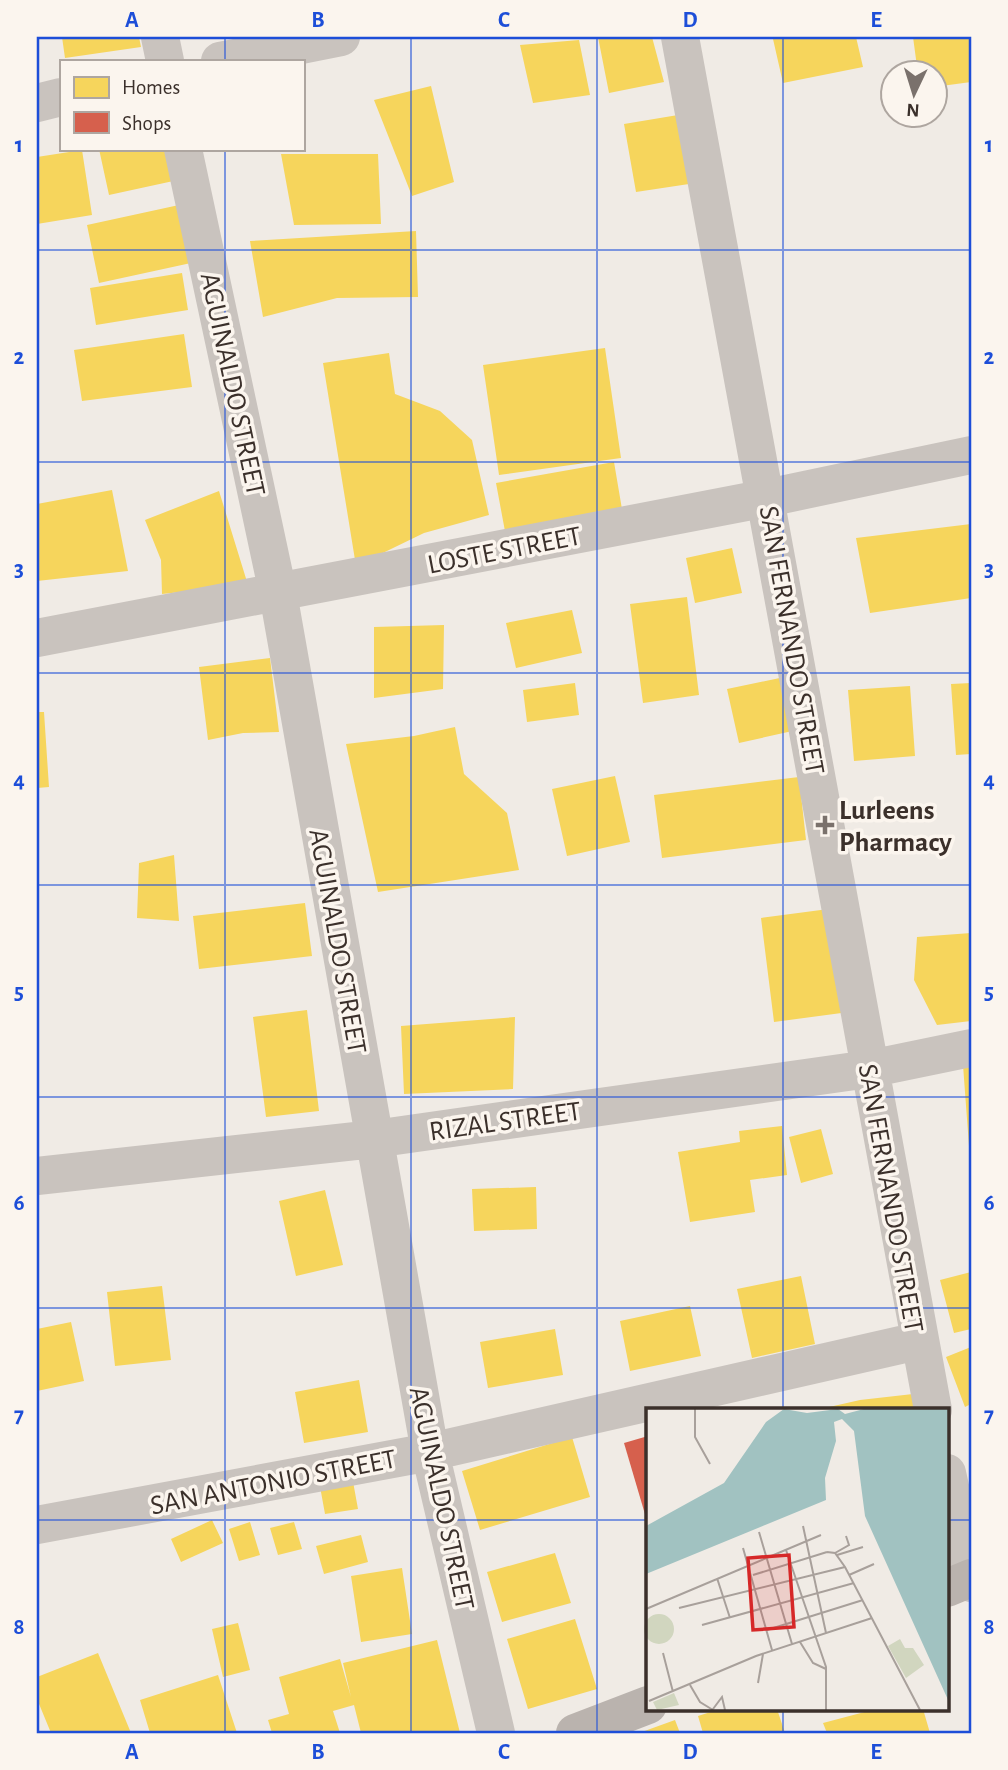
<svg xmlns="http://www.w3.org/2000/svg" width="1008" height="1770" font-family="'Alegreya Sans',sans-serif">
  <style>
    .homes { fill: #f6d55c }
    .shops { fill: #d6604d }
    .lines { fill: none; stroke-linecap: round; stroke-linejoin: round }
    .street { stroke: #c9c3be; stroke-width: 38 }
    .secondary { stroke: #bab3ae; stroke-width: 38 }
    .grid { fill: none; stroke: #1d4ed8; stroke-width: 2; stroke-opacity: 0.55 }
    .poi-dot { fill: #7a716c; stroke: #fbf5ee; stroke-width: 2.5 }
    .labels { text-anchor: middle; stroke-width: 7; stroke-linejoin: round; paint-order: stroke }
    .street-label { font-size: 28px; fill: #3b302b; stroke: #fbf5ee }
    .poi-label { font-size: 28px; font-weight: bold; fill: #3b302b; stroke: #fbf5ee; text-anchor: start }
    .inset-road { fill: none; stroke: #a8a09b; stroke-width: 2 }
    .view { fill: #d62828; fill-opacity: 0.15; stroke: #d62828; stroke-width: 3.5 }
    .inset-edge { fill: none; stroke: #3b302b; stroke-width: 3.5 }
    .neatline { fill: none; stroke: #1d4ed8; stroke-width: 2.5 }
    .grid-label { font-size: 23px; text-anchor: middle; font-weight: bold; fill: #1d4ed8 }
  </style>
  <rect width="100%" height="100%" fill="#f0ebe5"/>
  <!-- homes -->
  <path class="homes" d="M 62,37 L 139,37 L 141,47 L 65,58 Z
    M 598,37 L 652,37 L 664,82 L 609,93 Z
    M 783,37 L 856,37 L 863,67 L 783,83 L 773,39 Z
    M 913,37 L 971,37 L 971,82 L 934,87 L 934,74 L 918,74 Z
    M 579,40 L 590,95 L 533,103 L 520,45 Z
    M 431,86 L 454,182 L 412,196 L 374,100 Z
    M 678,115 L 689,184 L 636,192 L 624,124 Z
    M 99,149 L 171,149 L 178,180 L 109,195 Z
    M 82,150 L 92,215 L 37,224 L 37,157 Z
    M 281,154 L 378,154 L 381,224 L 294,225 Z
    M 179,205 L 191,263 L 99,283 L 87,225 Z
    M 416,231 L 418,297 L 337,298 L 263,317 L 250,241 Z
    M 182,273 L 188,310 L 96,325 L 90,288 Z
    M 184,334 L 192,387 L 82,401 L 74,350 Z
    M 605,348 L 621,458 L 499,475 L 483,365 Z
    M 389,353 L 395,394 L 440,411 L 472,440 L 489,515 L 424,533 L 356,566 L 323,363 Z
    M 614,462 L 624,521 L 507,542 L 496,483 Z
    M 112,490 L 128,571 L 37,581 L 37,504 Z
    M 219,491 L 248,585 L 162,594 L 161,560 L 145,520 Z
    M 971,524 L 971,598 L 870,613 L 856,538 Z
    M 732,548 L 742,593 L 695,603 L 686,558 Z
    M 687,597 L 699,695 L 643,703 L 630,604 Z
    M 572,610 L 582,653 L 516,668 L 506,623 Z
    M 444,625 L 443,689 L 374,698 L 374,627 Z
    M 270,658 L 279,732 L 243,733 L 208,740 L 199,667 Z
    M 794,675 L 806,728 L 739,743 L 727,689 Z
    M 575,683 L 579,715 L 527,722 L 523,690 Z
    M 971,683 L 971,754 L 956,755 L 951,684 Z
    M 910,686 L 915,756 L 854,761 L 848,690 Z
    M 37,712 L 44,712 L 49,787 L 37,788 Z
    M 455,727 L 464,774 L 507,813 L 519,870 L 378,892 L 346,744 L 414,736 Z
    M 615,776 L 630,842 L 567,856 L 552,789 Z
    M 799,777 L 806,840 L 662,858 L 654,795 Z
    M 174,855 L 179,921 L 137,918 L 139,863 Z
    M 305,903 L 312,956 L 199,969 L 193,916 Z
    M 836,908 L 849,1012 L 774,1022 L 761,918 Z
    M 971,933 L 971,1021 L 937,1025 L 914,980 L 917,937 Z
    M 307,1010 L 319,1111 L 266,1117 L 253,1017 Z
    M 515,1017 L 513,1089 L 404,1094 L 401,1026 Z
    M 971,1064 L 971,1146 L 969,1146 L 963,1065 Z
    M 782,1126 L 787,1175 L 750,1180 L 755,1212 L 690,1222 L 678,1152 L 740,1142 L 739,1131 Z
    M 821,1129 L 833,1174 L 801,1183 L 789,1137 Z
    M 536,1187 L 537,1229 L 474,1231 L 472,1189 Z
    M 325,1190 L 343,1265 L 296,1276 L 279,1201 Z
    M 971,1272 L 971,1329 L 954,1333 L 940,1280 Z
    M 801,1276 L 815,1344 L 752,1358 L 737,1289 Z
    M 162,1286 L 171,1360 L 115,1366 L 107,1292 Z
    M 690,1306 L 701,1356 L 630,1371 L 620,1321 Z
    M 71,1322 L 84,1381 L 37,1391 L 37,1329 Z
    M 555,1329 L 563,1375 L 488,1388 L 480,1342 Z
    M 971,1347 L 971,1404 L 965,1407 L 946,1357 Z
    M 359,1380 L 368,1432 L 304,1443 L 295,1392 Z
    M 913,1394 L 917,1410 L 816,1410 L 860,1400 Z
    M 572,1437 L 590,1497 L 480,1530 L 462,1471 Z
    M 352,1476 L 358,1509 L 325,1514 L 319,1481 Z
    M 212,1520 L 223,1543 L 181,1562 L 171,1539 Z
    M 250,1522 L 260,1555 L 239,1561 L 229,1529 Z
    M 294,1522 L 302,1549 L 278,1555 L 270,1528 Z
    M 361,1535 L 368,1562 L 324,1574 L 316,1546 Z
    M 555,1553 L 571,1603 L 502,1622 L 487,1572 Z
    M 402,1568 L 412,1634 L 361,1642 L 351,1576 Z
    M 575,1619 L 597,1689 L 528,1709 L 507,1639 Z
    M 238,1623 L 250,1670 L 223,1677 L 212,1629 Z
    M 437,1640 L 460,1733 L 361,1733 L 354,1705 L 333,1711 L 340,1733 L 272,1733 L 268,1720 L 289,1714 L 279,1677 L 340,1659 L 351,1697 L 343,1663 Z
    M 98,1653 L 131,1733 L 51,1733 L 37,1699 L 37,1677 Z
    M 218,1675 L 237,1733 L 150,1733 L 140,1700 Z
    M 720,1709 L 777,1709 L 785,1733 L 703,1733 L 698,1716 Z
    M 876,1709 L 923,1709 L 930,1733 L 827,1733 L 823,1723 Z
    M 675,1720 L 680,1733 L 639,1733 Z"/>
  <!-- shops -->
  <path class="shops" d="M 648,1436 L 648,1521 L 647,1521 L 624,1443 Z"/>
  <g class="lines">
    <!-- street -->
    <path class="street" d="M 160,37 L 165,61
      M 680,37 L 933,1410
      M 220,61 L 341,37
      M 37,103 L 61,97
      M 183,149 L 278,593 L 430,1452 L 496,1733
      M 37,638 L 767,498 L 971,455
      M 37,1176 L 374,1139 L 869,1069 L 971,1048
      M 947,1473 L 971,1583
      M 37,1525 L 430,1452 L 918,1341"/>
    <!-- secondary -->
    <path class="secondary" d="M 947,1588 L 971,1578
      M 575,1733 L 648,1705"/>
  </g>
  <!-- grid -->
  <path class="grid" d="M 225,37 L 225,61M 411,37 L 411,1733M 597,37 L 597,1733M 783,37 L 783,1410M 225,149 L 225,1733M 37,250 L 971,250M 37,462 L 971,462M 37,673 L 971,673M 37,885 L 971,885M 37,1097 L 971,1097M 37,1308 L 971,1308M 37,1520 L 648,1520M 947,1520 L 971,1520M 783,1709 L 783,1733"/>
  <!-- markers -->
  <path class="poi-dot" d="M821.5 814.5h7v7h7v7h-7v7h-7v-7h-7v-7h7z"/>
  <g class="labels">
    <!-- street labels -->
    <g class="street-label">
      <text transform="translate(234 384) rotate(78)" y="10">AGUINALDO STREET</text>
      <text transform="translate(504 549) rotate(-11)" y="10">LOSTE STREET</text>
      <text transform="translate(793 640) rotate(80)" y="10">SAN FERNANDO STREET</text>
      <text transform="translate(339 941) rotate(80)" y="10">AGUINALDO STREET</text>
      <text transform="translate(505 1120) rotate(-8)" y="10">RIZAL STREET</text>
      <text transform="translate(892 1198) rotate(80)" y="10">SAN FERNANDO STREET</text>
      <text transform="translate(273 1481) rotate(-11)" y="10">SAN ANTONIO STREET</text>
      <text transform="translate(443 1498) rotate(78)" y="10">AGUINALDO STREET</text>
    </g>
    <!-- poi labels -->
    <g class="poi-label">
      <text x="839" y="819">Lurleens<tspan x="839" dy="32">Pharmacy</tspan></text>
    </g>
  </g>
  <!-- overview -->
  <g transform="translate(646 1408)">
    <rect width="303" height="303" fill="#f0ebe5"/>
    <path d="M-2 221a15 15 0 1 1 30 0a15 15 0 1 1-30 0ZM 254,231 L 259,240 L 267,240 L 278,257 L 260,270 L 242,238 ZM 28,285 L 33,297 L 11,302 L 7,294 Z" fill="#d1d6bf"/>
    <path d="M 138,1 L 161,5 L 192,1 L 199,6 L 218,1 L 303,1 L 303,294 L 219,108 L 208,23 L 196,11 L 188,14 L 190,33 L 179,70 L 180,92 L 0,166 L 0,118 L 78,75 L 120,14 Z" fill="#a1c2c1"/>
    <path class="inset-road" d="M 49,1 L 49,29 L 64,56M 157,118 L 180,225M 113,124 L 146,236M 97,140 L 126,242M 140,142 L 180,259 L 180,302M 181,144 L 189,145 L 199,159 L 274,302M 189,145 L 203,137 L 200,128M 191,147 L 217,139M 107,167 L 181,144M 203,167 L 228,156M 71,170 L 84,210M 33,200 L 199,159M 0,201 L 175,127M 56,217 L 208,175M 121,222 L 217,192M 154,234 L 167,255 L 180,261M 17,245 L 27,284M 112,275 L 117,246M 44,277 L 54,294 L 67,302M 3,293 L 110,248 L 226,210M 67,301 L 76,289 L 79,302"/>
    <path class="view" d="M 143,147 L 148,219 L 107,222 L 102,150 Z"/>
    <rect width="303" height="303" class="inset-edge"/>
  </g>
  <!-- border -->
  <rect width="1008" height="1770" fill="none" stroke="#fbf5ee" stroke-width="77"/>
  <!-- legend -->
  <rect x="60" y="60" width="245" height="91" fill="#fbf5ee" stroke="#aea6a0" stroke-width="2"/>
  <rect x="74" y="77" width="35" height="21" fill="#f6d55c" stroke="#aea6a0" stroke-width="2"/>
  <text x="122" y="94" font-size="21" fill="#3b302b">Homes</text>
  <rect x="74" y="112" width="35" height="21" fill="#d6604d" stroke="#aea6a0" stroke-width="2"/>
  <text x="122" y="130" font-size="21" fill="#3b302b">Shops</text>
  <!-- north arrow -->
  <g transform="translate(914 94) rotate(184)"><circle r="33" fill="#fbf5ee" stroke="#aea6a0" stroke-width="2"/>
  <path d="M0-5L12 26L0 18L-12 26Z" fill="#7a716c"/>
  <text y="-10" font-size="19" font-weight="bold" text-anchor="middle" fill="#3b302b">N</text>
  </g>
  <rect x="38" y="38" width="932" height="1694" class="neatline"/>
  <g class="grid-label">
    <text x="132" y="27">A</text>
    <text x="318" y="27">B</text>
    <text x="504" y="27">C</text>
    <text x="690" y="27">D</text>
    <text x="876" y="27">E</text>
    <text x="19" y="152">1</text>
    <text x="989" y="152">1</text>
    <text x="19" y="364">2</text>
    <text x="989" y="364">2</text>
    <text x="19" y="576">3</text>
    <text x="989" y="576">3</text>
    <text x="19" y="787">4</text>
    <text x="989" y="787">4</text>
    <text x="19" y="999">5</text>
    <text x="989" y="999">5</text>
    <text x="19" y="1210">6</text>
    <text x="989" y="1210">6</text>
    <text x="19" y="1422">7</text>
    <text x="989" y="1422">7</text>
    <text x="19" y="1634">8</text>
    <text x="989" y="1634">8</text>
    <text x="132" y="1759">A</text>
    <text x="318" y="1759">B</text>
    <text x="504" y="1759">C</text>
    <text x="690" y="1759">D</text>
    <text x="876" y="1759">E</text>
  </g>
</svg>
